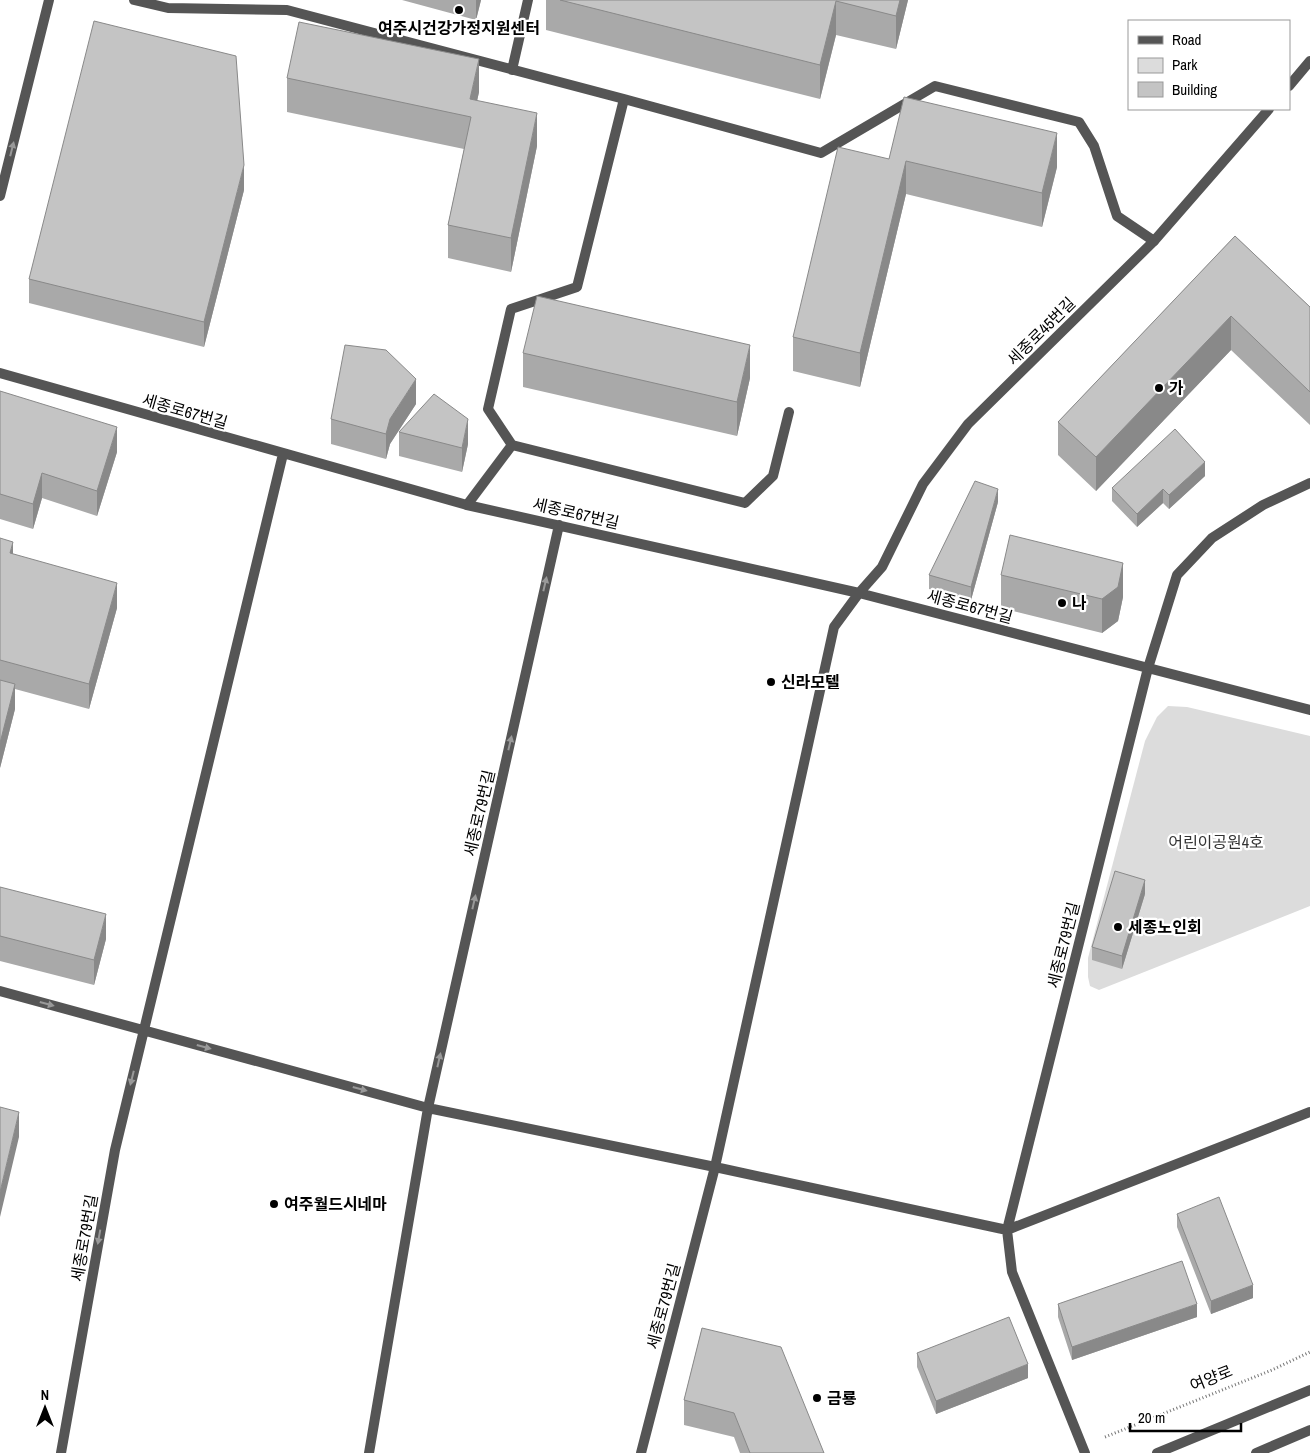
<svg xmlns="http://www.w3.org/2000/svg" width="1310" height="1453" font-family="'Archivo Narrow','Noto Sans KR',sans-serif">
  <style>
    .green { fill: #dcdcdc }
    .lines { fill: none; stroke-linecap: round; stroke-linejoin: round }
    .path { stroke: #777; stroke-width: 3; stroke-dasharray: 1 2.5; stroke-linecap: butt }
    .service { stroke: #555; stroke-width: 10 }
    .minor { stroke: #555; stroke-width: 10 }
    .tertiary { stroke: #555; stroke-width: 10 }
    .wall { fill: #a9a9a9 }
    .shaded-wall { fill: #898989 }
    .building { fill: #c4c4c4; stroke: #898989 }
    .oneway { fill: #999 }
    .poi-dot { fill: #000; stroke: #fff; stroke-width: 2 }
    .labels { text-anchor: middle; stroke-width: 4.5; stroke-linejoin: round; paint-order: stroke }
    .poi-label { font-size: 16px; font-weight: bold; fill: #000; stroke: #fff; text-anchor: start }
    .street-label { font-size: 16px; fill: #000; stroke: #fff }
    .park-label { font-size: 16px; fill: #333; stroke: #fff }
  </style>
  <rect width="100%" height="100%" fill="#fff"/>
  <!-- green -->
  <path class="green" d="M 1168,706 L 1187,707 L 1310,736 L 1310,906 L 1099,990 L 1090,986 L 1088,977 L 1088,958 L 1145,741 L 1157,717 Z"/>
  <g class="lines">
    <!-- path -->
    <path class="path" d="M 1105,1437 L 1272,1370 L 1310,1352"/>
    <!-- service -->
    <path class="service" d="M 134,0 L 168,8 L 287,10 L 624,99 L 821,153 L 935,86 L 1079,122 L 1094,146 L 1117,216 L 1154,241
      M 512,70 L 528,0
      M 624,99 L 577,287 L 511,309 L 488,409 L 512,445 L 745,503 L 773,476 L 789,412
      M 467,505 L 512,445"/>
    <!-- minor -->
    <path class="minor" d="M 1289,86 L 1310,61
      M 0,373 L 467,505 L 859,593 L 1310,710
      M 0,991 L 428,1108 L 715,1167 L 1007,1230 L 1310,1112
      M 61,1453 L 115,1150 L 283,454
      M 369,1453 L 428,1108 L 559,525
      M 641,1453 L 715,1167 L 834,627 L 859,593 L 882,567 L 923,484 L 968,424 L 1154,241 L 1269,109
      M 1085,1453 L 1012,1272 L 1007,1230 L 1148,668 L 1177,575 L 1212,538 L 1263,505 L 1310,483"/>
    <!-- tertiary -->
    <path class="tertiary" d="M 0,196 L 49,0
      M 1157,1453 L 1310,1390
      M 1256,1453 L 1310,1430"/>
  </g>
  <!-- wall -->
  <path class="wall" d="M 402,0 L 481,0 L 476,20 Z
    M 546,0 L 908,0 L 896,49 L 836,35 L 820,99 L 546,30 Z
    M 287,78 L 479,92 L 477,101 L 537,146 L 511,272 L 448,258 L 448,225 L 464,149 L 287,112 Z
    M 889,159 L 1057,167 L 1042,227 L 906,194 L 860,387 L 793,371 L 793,337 Z
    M 244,190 L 204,347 L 29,303 L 29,279 Z
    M 1235,236 L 1310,307 L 1310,425 L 1231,350 L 1096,491 L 1058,455 L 1058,422 Z
    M 523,353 L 750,378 L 737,436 L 523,387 Z
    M 0,391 L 117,452 L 97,516 L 42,498 L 33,529 L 0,519 Z
    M 416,404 L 390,444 L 386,459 L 331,444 L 331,419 Z
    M 399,432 L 468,444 L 462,472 L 399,456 Z
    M 1205,476 L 1169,509 L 1163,503 L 1137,527 L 1112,501 L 1112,488 Z
    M 998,502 L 971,600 L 929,589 L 929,575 Z
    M 0,538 L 13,554 L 117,608 L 89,709 L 15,689 L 15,709 L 0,768 Z
    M 1001,575 L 1123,597 L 1118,621 L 1102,633 L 1001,608 Z
    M 0,887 L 106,939 L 94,985 L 0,961 Z
    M 1145,894 L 1122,969 L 1092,960 L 1092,947 Z
    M 1177,1214 L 1253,1298 L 1211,1314 L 1177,1227 Z
    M 1058,1304 L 1197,1317 L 1072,1360 L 1058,1317 Z
    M 702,1328 L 824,1453 L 740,1453 L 734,1437 L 684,1425 L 684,1400 Z
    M 917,1353 L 1028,1378 L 936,1414 L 917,1367 Z"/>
  <!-- shaded-wall -->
  <path class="shaded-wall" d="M 476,0 L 481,0 L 476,20 Z
    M 900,0 L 908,0 L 896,49 L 896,16 Z
    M 836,1 L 836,35 L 820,99 L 820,65 Z
    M 479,59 L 479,92 L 471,128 L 470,99 Z
    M 537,113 L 537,146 L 511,272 L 511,238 Z
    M 1057,133 L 1057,167 L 1042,227 L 1042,193 Z
    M 906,161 L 906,194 L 860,387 L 860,353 Z
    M 244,165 L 244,190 L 204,347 L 204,322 Z
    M 1231,316 L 1231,350 L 1096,491 L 1096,457 Z
    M 750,345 L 750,378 L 737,436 L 737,402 Z
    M 416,379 L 416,404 L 390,444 L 386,459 L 386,434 L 390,419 Z
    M 468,419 L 468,444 L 462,472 L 462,448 Z
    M 117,427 L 117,452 L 97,516 L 97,491 Z
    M 1205,462 L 1205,476 L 1169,509 L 1169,495 Z
    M 42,473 L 42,498 L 33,529 L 33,504 Z
    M 998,489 L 998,502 L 971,600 L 971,587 Z
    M 1163,489 L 1163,503 L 1137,527 L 1137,514 Z
    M 13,542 L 13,567 L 10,553 Z
    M 1123,563 L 1123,597 L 1118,621 L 1102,633 L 1102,599 Z
    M 117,583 L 117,608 L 89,709 L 89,684 Z
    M 15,684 L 15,709 L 0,768 L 0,743 Z
    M 1145,880 L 1145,894 L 1122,969 L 1122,956 Z
    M 106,914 L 106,939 L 94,985 L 94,960 Z
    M 19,1112 L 19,1137 L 0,1217 L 0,1192 Z
    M 1253,1285 L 1253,1298 L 1211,1314 L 1211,1301 Z
    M 1197,1304 L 1197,1317 L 1072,1360 L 1072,1347 Z
    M 1028,1364 L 1028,1378 L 936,1414 L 936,1401 Z"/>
  <!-- building -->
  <path class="building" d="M 560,0 L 900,0 L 896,16 L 836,1 L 820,65 Z
    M 94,21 L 236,56 L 244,165 L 204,322 L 29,279 Z
    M 299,22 L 479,59 L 470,99 L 537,113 L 511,238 L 448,225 L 471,117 L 287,78 Z
    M 904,97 L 1057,133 L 1042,193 L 906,161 L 860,353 L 793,337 L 838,147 L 889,159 Z
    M 1235,236 L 1310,307 L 1310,392 L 1231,316 L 1096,457 L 1058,422 Z
    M 537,296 L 750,345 L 737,402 L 523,353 Z
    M 345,345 L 386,350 L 416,379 L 390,419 L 386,434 L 331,419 Z
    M 0,391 L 117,427 L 97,491 L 42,473 L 33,504 L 0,494 Z
    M 434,394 L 468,419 L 462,448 L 399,432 Z
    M 1175,429 L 1205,462 L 1169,495 L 1163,489 L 1137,514 L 1112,488 Z
    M 975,481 L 998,489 L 971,587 L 929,575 Z
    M 1010,535 L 1123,563 L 1118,587 L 1102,599 L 1001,575 Z
    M 0,538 L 13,542 L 10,553 L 117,583 L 89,684 L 0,660 Z
    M 0,680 L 15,684 L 0,743 Z
    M 1115,871 L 1145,880 L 1122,956 L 1092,947 Z
    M 0,887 L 106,914 L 94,960 L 0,936 Z
    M 0,1107 L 19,1112 L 0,1192 Z
    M 1219,1197 L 1253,1285 L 1211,1301 L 1177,1214 Z
    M 1182,1261 L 1197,1304 L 1072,1347 L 1058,1304 Z
    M 1009,1317 L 1028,1364 L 936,1401 L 917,1353 Z
    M 702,1328 L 781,1347 L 824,1453 L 750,1453 L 734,1413 L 684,1400 Z"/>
  <!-- one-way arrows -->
  <defs><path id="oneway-solid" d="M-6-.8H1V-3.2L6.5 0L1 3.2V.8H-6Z" transform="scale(1.25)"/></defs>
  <g class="oneway">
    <use href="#oneway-solid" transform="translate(12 149) rotate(-76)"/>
    <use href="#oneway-solid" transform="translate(545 584) rotate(-77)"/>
    <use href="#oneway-solid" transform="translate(510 743) rotate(-77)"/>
    <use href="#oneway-solid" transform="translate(474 902) rotate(-77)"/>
    <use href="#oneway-solid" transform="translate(47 1004) rotate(15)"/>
    <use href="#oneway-solid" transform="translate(204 1047) rotate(15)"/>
    <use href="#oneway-solid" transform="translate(439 1060) rotate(-77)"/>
    <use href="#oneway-solid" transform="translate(132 1078) rotate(104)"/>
    <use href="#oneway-solid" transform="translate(360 1089) rotate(15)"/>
    <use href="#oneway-solid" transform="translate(99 1237) rotate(100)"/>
  </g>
  <!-- markers -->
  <g class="poi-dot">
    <circle cx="459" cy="10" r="5"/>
    <circle cx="1159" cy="388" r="5"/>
    <circle cx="1062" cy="603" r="5"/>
    <circle cx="771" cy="682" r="5"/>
    <circle cx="1118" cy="927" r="5"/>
    <circle cx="274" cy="1204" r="5"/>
    <circle cx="817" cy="1398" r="5"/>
  </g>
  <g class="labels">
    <!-- poi labels -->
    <g class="poi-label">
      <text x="459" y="34" text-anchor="middle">여주시건강가정지원센터</text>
      <text x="1169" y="394">가</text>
      <text x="1072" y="609">나</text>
      <text x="781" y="688">신라모텔</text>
      <text x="1128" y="933">세종노인회</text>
      <text x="284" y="1210">여주월드시네마</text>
      <text x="827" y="1404">금룡</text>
    </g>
    <!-- street labels -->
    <g class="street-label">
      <text transform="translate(1041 331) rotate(-45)" y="6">세종로45번길</text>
      <text transform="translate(185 411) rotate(16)" y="6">세종로67번길</text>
      <text transform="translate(576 513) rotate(13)" y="6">세종로67번길</text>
      <text transform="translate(970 606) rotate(15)" y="6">세종로67번길</text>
      <text transform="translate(479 813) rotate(-77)" y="6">세종로79번길</text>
      <text transform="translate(1063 945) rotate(-76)" y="6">세종로79번길</text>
      <text transform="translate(84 1238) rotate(-80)" y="6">세종로79번길</text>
      <text transform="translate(663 1306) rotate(-75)" y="6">세종로79번길</text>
      <text transform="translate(1211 1378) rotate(-22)" y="6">여양로</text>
    </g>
    <!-- park labels -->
    <g class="park-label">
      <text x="1216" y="848">어린이공원4호</text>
    </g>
  </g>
  <!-- legend -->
  <rect x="1128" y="20" width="162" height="90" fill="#ffffff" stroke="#999999"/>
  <rect x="1138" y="36" width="25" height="8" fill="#555555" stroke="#999999"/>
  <text x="1172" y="45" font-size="15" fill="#000000">Road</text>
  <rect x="1138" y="58" width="25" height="15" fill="#dcdcdc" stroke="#999999"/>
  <text x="1172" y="70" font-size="15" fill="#000000">Park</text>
  <rect x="1138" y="82" width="25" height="15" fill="#c4c4c4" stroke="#999999"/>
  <text x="1172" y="95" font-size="15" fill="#000000">Building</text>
  <!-- north arrow -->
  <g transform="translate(45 1408)" stroke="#ffffff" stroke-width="4" paint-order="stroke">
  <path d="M0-4L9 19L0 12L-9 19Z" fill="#000000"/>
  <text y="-8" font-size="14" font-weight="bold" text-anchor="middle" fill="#000000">N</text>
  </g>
  <!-- scale -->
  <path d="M1130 1423v8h111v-8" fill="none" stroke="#000000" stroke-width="2.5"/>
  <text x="1138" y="1423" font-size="15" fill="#000000" stroke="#ffffff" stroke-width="4" paint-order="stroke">20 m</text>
</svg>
